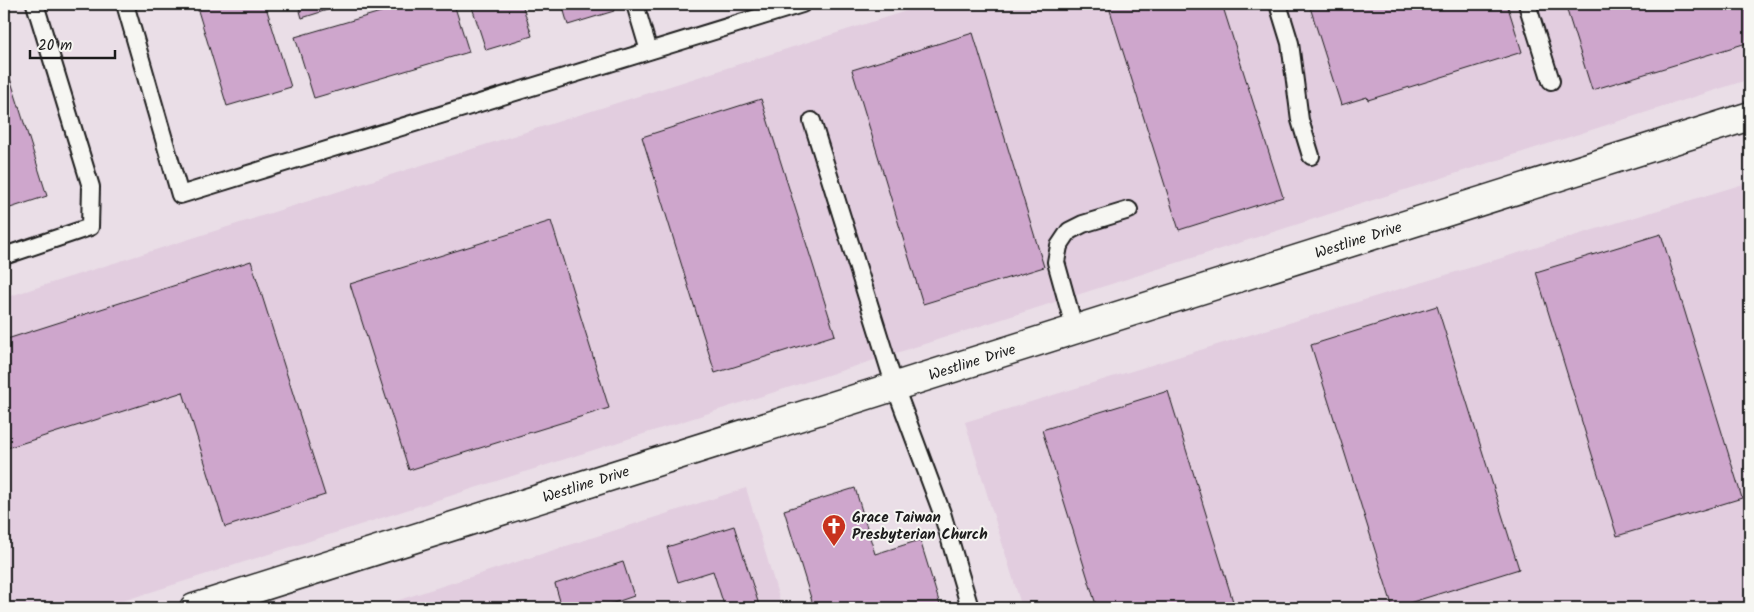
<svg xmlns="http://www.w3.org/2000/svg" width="1754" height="612" font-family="Kalam,sans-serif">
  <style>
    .built { fill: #e2cddf }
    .building { fill: #cea6cc; stroke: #1c1c1c }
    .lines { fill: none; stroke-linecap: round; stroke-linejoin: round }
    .lane-casing { stroke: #1c1c1c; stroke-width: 20 }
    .street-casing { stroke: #1c1c1c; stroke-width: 31 }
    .lane { stroke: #f6f6f2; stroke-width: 16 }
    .street { stroke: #f6f6f2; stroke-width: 28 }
    .labels { text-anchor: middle; stroke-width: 4; stroke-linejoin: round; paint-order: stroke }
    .street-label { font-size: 15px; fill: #1c1c1c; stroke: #f6f6f2 }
    .poi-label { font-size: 15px; font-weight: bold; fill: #1c1c1c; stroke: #f6f6f2; text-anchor: start }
  </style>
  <rect width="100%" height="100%" fill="#eadee7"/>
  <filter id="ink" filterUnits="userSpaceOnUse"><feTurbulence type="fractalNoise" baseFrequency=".02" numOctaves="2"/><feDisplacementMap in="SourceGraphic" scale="10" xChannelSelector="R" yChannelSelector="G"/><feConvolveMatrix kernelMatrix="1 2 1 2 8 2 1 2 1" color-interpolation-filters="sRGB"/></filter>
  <g filter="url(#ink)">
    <!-- built -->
    <path class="built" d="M 928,4 L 1750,4 L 1750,79 L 101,608 L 4,608 L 4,298 Z
      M 1750,182 L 1750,608 L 1022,608 L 965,422 Z
      M 746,488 L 782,608 L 374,608 Z"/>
    <!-- building -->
    <path class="building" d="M 196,4 L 265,4 L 291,87 L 227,106 Z
      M 298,4 L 346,4 L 302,18 Z
      M 408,4 L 454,4 L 469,52 L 314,98 L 295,37 Z
      M 471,4 L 522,4 L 532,36 L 486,50 Z
      M 562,4 L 612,4 L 614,11 L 568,25 Z
      M 1108,4 L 1222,4 L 1283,197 L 1179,230 Z
      M 1309,4 L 1507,4 L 1522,52 L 1368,100 L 1367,97 L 1341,105 Z
      M 1565,4 L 1750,4 L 1750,42 L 1592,90 Z
      M 973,33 L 1044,267 L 923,304 L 852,70 Z
      M 4,59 L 47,196 L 4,210 Z
      M 761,99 L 835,335 L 715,373 L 642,137 Z
      M 551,221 L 609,408 L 409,470 L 350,284 Z
      M 1661,234 L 1742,498 L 1617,536 L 1536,272 Z
      M 251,261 L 325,495 L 225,527 L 183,392 L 4,449 L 4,340 Z
      M 1437,306 L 1519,569 L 1393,608 L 1311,345 Z
      M 1168,391 L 1235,608 L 1097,608 L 1042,430 Z
      M 855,488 L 875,554 L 920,540 L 941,608 L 814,608 L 784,510 Z
      M 734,526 L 760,608 L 725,608 L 713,571 L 678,582 L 667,547 Z
      M 623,562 L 634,596 L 599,608 L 562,608 L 555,584 Z"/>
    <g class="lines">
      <!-- lane casing -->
      <g class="lane-casing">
        <path id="lane" d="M 125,4 L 180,195 L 802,4
          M 635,4 L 649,51
          M 1278,4 L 1290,43 L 1300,120 L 1311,156
          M 1527,4 L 1551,81
          M 812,121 L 895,387 L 942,513 L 970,608
          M 4,256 L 90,227 L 91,187 L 35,4
          M 1075,330 L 1056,262 L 1059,246 L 1069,231 L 1083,224 L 1129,210"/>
      </g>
      <!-- street casing -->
      <g class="street-casing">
        <g id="street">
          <path id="s1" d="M 194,608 L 1750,116"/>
        </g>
      </g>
      <!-- lane -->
      <use href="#lane" class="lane"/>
      <!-- street -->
      <use href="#street" class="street"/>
    </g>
  </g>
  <!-- icons -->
  <defs>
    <g id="church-pin" transform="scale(1.25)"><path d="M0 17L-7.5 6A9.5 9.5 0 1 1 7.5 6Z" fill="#c8321e" stroke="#f6f6f2"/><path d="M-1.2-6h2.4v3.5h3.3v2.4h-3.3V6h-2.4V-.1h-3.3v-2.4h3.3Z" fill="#fff"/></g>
  </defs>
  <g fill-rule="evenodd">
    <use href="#church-pin" x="834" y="526"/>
  </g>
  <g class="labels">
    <!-- street labels -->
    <g class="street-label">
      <text dy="5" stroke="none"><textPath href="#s1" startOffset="1221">Westline Drive</textPath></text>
      <text dy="5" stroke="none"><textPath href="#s1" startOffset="816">Westline Drive</textPath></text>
      <text dy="5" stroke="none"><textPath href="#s1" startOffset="411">Westline Drive</textPath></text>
    </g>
    <!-- poi labels -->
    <g class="poi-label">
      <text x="852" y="522">Grace Taiwan<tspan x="852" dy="17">Presbyterian Church</tspan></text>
    </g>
  </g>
  <!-- margin -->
  <rect width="1754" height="612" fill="none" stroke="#f6f6f2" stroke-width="20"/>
  <rect x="10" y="10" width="1734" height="592" fill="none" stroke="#1c1c1c" stroke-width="2" filter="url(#ink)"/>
  <!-- scale -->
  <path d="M30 50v8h85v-8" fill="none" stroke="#1c1c1c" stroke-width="2.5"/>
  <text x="38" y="50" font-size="15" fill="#1c1c1c" stroke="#f6f6f2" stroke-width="4" paint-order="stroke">20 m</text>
</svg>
